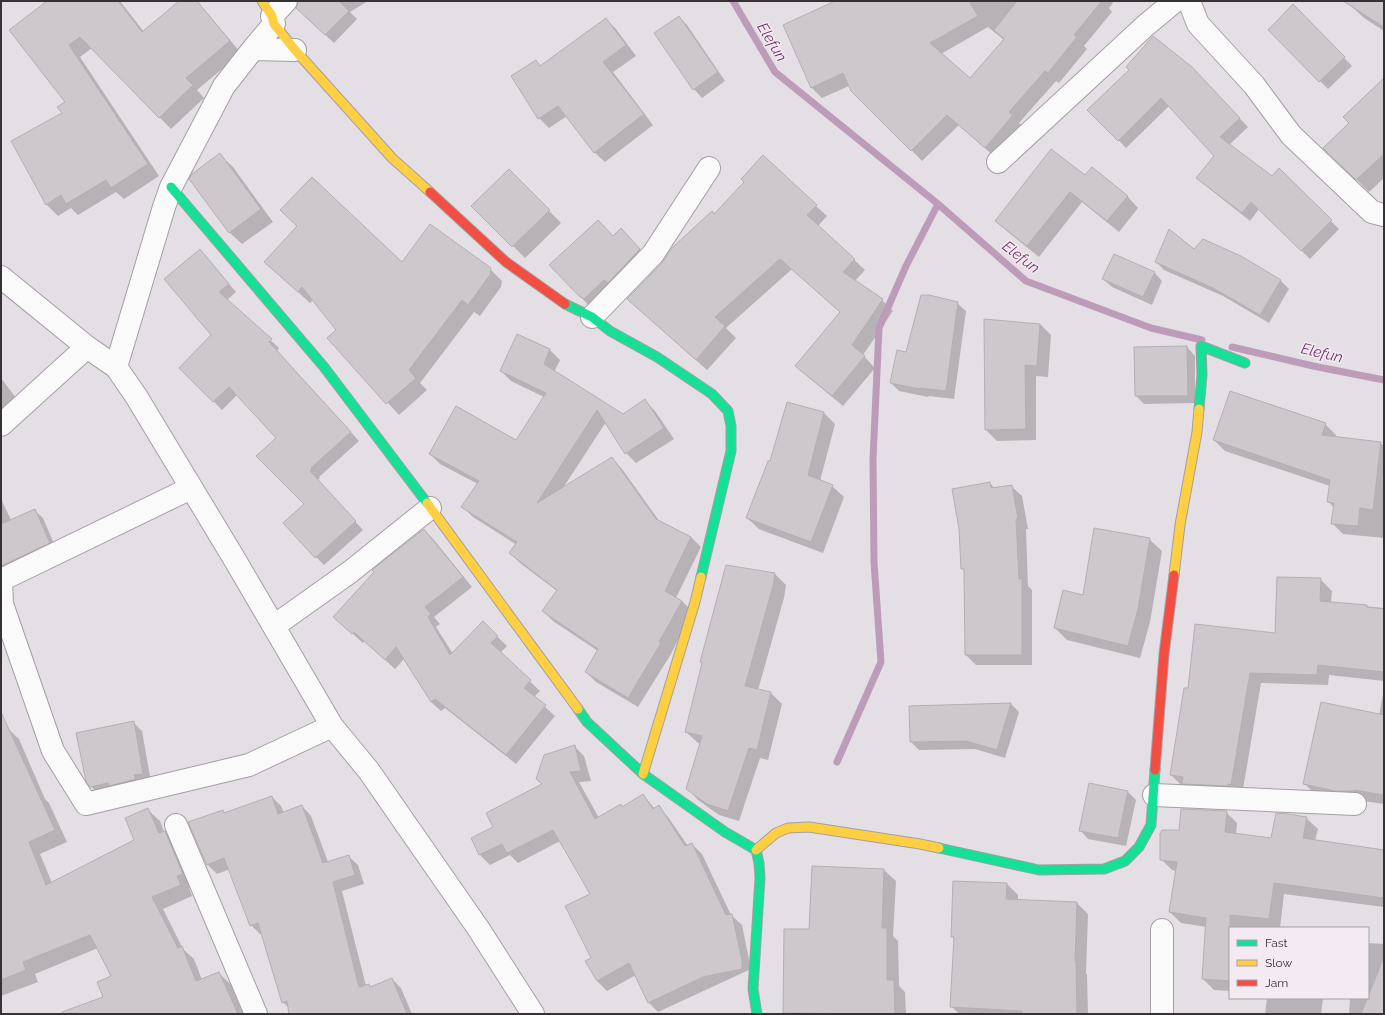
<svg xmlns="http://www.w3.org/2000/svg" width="1385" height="1015" font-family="Raleway,sans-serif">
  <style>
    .shadow { fill: #0003; fill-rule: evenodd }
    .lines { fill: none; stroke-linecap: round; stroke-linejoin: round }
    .stream { stroke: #bd9cb9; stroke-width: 7 }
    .building { fill: #ccc8cc; stroke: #b4afb3 }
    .street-casing { stroke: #a39fa3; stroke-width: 24 }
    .fast-casing { stroke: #a39fa3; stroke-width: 11 }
    .slow-casing { stroke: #a39fa3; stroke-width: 11 }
    .jam-casing { stroke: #a39fa3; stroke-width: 11 }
    .street { stroke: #fbfafb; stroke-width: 22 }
    .fast { stroke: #16e098; stroke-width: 9 }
    .slow { stroke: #ffcf43; stroke-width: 9 }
    .jam { stroke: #f24e42; stroke-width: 9 }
    .labels { text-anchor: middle; stroke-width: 3; stroke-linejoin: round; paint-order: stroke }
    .water-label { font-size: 15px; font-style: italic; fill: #71376c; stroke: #f4eaf2 }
  </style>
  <rect width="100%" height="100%" fill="#e4dfe4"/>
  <!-- shadow -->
  <path class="shadow" d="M 48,1 L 120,1 L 144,32 L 181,1 L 197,1 L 241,53 L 197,90 L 204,98 L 171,129 L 92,48 L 80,57 L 159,176 L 124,199 L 116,192 L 78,215 L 71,208 L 58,216 L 47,205 L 12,141 L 63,114 L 66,102 Z
    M 308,1 L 368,1 L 350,12 L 357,19 L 334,43 L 307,18 Z
    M 838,1 L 1111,1 L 1113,3 L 1109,8 L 1112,12 L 1084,46 L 1087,49 L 1059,83 L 1056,81 L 1019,123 L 1023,127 L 996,158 L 959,125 L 922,161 L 849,86 L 822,98 L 811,87 ZM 988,27 L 1004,40 L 970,79 L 941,54 Z
    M 1354,1 L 1384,1 L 1384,31 L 1364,18 L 1351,6 Z
    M 1293,6 L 1352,66 L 1328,89 L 1269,30 Z
    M 679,17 L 687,25 L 725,81 L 702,98 L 694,89 Z
    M 606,19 L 616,29 L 636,56 L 613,72 L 653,125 L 605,162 L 594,152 L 567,116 L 549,128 L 539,118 L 536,61 L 541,67 Z
    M 1200,77 L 1248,127 L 1229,145 L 1272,178 L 1279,170 L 1339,229 L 1310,259 L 1259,209 L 1250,221 L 1206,186 L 1197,178 L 1216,156 L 1169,106 L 1126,148 L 1089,110 Z
    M 1384,81 L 1384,178 L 1369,192 L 1337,160 L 1350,123 Z
    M 220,155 L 233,167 L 273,222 L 242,244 L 229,232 Z
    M 509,170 L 561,223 L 525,258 L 473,206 Z
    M 1086,177 L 1127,196 L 1138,208 L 1119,232 L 1082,202 L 1039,257 L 1008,232 L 996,221 Z
    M 816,206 L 827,216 L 818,226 L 865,270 L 855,281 L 882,300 L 893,311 L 863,355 L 875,368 L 843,406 L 808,377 L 797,366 L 841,313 L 792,269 L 726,328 L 736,338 L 707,370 L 628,299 L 714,215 Z
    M 613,237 L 633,242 L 652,262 L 592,309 L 580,296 Z
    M 200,250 L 236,292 L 227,300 L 279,348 L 277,351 L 359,441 L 319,477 L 320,478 L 318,480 L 363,530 L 324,565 L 316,557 L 305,504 L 277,438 L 237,395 L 222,410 L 181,368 L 213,335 Z
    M 1194,250 L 1241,257 L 1281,281 L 1289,289 L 1269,323 L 1223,296 L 1164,270 L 1156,262 Z
    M 402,264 L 490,269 L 502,281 L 501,287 L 480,316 L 474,312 L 420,383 L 427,390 L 399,415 L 328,338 L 337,330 L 313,300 L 310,303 L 277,273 Z
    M 1154,272 L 1162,281 L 1152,305 L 1112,287 L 1103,279 Z
    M 957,303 L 966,311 L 954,399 L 929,396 L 928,397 L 899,391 L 891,383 L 907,353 Z
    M 985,320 L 1040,324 L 1051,335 L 1048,377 L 1036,376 L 1036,440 L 997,441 L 986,430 Z
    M 518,335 L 550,350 L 560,360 L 554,372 L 623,415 L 645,401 L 655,411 L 674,439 L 636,463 L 626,453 L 606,422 L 563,488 L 612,458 L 622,469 L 660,522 L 691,537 L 701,547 L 676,598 L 682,601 L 692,611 L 671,654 L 638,707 L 596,682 L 586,672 L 598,651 L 553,621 L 543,611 L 557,591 L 520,563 L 510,553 L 517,545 L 473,517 L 463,507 L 478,484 L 440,464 L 430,454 L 516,441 L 544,397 L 511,381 L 501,371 Z
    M 1187,347 L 1195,356 L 1195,403 L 1144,404 L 1136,396 Z
    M 1,378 L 25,410 L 1,432 Z
    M 788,403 L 824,413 L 835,424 L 820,481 L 832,486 L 844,497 L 823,553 L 759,529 L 747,518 L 771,463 Z
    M 1325,424 L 1336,435 L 1335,438 L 1380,443 L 1384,446 L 1384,538 L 1343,534 L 1332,523 L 1334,508 L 1329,502 L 1330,486 L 1225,451 L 1214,440 Z
    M 990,483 L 995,489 L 1011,486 L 1022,496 L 1028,529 L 1026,529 L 1028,586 L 1032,590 L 1032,665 L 976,665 L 966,655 L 965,571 L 962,568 Z
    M 1,499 L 11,520 L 34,510 L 43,518 L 57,551 L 1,574 Z
    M 424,530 L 434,540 L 472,587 L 434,617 L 440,624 L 436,627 L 453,654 L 483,623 L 507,646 L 500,653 L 540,691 L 534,697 L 555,716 L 516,764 L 445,708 L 441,711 L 431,702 L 405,658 L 395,669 L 364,641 L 363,643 L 344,626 Z
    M 1149,539 L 1162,551 L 1150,622 L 1140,658 L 1067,640 L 1055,628 L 1084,597 Z
    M 775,574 L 786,585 L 784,598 L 758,690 L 771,693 L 782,704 L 768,760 L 760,758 L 739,821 L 719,815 L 698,800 L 687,788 L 701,744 L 698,743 L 686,732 Z
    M 1320,579 L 1332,591 L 1331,603 L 1384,608 L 1384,681 L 1329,675 L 1328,685 L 1261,683 L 1242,795 L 1182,786 L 1171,775 L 1189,690 L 1276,634 Z
    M 1384,689 L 1384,804 L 1315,794 L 1304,783 L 1379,715 Z
    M 1011,704 L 1019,712 L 1005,758 L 975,749 L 919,750 L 911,742 L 910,707 Z
    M 1,722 L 19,739 L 45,799 L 49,803 L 67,842 L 40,854 L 52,883 L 135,840 L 148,810 L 160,821 L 164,832 L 177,844 L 194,886 L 189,888 L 192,896 L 163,909 L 183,949 L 194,959 L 202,980 L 219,973 L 231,985 L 243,1014 L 60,1014 L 104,997 L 112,976 L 98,948 L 35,974 L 38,982 L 1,996 Z
    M 133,722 L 142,731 L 151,782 L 99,795 L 91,786 Z
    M 574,746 L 584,756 L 591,781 L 579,782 L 599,818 L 623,808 L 643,795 L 655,809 L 658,807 L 668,817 L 688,846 L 692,844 L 702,854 L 731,915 L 742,925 L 751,969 L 658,1012 L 648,1002 L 636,975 L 607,991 L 597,981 L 592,959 L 591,894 L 560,841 L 518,863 L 510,855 L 490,865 L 480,855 L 473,838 L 495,828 L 543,785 Z
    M 1128,792 L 1136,800 L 1126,846 L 1088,839 L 1080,830 Z
    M 272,797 L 281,806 L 284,813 L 302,806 L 311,816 L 328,862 L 348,856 L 358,865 L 364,884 L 342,891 L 366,986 L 368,985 L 371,988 L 392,979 L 401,988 L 412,1014 L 290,1014 L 290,1009 L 283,1002 L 262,934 L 260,934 L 251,925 L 230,869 L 217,874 L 207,864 L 223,811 L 225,813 Z
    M 1226,812 L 1237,823 L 1236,835 L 1272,839 L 1306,818 L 1318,829 L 1315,841 L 1384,851 L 1384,907 L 1284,894 L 1280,928 L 1230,928 L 1230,991 L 1214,990 L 1203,979 L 1207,927 L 1181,923 L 1170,912 L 1176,871 L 1172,870 L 1161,859 L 1180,831 Z
    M 884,870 L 896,881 L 893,936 L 898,941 L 899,986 L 905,992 L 906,1014 L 785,1014 L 784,1012 Z
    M 1007,884 L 1018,895 L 1018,900 L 1077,903 L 1088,914 L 1086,973 L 1087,975 L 1088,1014 L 959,1014 L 951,1006 L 955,940 L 952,936 Z
    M 1368,943 L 1384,944 L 1384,1014 L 1349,1014 L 1350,999 L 1329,998 L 1368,998 Z
    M 1267,998 L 1323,998 L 1321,1014 L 1265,1014 Z"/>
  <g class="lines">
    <!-- stream -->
    <path class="stream" d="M 733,1 L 775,72 L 938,204 L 1026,281 L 1151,328 L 1202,340
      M 1232,347 L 1313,366 L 1384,380
      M 837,762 L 881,662 L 874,562 L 873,459 L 879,328 L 906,266 L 938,204"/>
  </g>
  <!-- building -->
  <path class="building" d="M 47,1 L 118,1 L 142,32 L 179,1 L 197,1 L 230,41 L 186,78 L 193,85 L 159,118 L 80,37 L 69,45 L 148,164 L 111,188 L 106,180 L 66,204 L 61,195 L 46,205 L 11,141 L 62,113 L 57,107 L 65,102 L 9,30 Z
    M 298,1 L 339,1 L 349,11 L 325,35 L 296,8 Z
    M 835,1 L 969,1 L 978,16 L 930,43 L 970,78 L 1004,39 L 994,30 L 1017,1 L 1102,1 L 1074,35 L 1077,37 L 1048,73 L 1045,71 L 1009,112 L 1013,115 L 985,148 L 947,115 L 911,151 L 851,91 L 843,73 L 811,88 L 783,25 Z
    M 1343,1 L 1384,1 L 1384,27 Z
    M 1293,4 L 1345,57 L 1319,82 L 1268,30 Z
    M 679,16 L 718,72 L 693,90 L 654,33 Z
    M 606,18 L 626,45 L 603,62 L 644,114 L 594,153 L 558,106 L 538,119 L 511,76 L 536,60 L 540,66 Z
    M 1153,36 L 1192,67 L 1240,118 L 1220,137 L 1272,176 L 1279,168 L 1332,220 L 1301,251 L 1251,202 L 1242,213 L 1196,178 L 1214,156 L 1161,98 L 1118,141 L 1087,110 L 1129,70 L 1126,67 Z
    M 1384,78 L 1384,154 L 1356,180 L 1323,148 L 1349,123 L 1343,117 Z
    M 1051,149 L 1085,175 L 1092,167 L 1128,196 L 1107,221 L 1070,192 L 1027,246 L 995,221 Z
    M 220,153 L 261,209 L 229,233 L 189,179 L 192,174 Z
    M 763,155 L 817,205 L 807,215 L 855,259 L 843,272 L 883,299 L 852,345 L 865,356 L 832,396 L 795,366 L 840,312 L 780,259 L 715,317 L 725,326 L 696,360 L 627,299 L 662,263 L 673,247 L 712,211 L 714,214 L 744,182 L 741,179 Z
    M 509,169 L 550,210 L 512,247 L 471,206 Z
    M 312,177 L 402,262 L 430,224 L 491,268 L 490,275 L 468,305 L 462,300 L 409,370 L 416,378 L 386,404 L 327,338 L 336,330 L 302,287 L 298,292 L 264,262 L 297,226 L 280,210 Z
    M 598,220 L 613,236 L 621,228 L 640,249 L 608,283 L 604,280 L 584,299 L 579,296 L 549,265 Z
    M 1169,229 L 1194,249 L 1203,239 L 1241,256 L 1281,280 L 1260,315 L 1213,288 L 1155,262 Z
    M 200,249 L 229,284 L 219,292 L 272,339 L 269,342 L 351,432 L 311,468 L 312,469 L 310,471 L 356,521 L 315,558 L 283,523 L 304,504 L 256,456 L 276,438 L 229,387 L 213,402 L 179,368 L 211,335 L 164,279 Z
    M 1114,254 L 1155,272 L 1143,297 L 1102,279 Z
    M 921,295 L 929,295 L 958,302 L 946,391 L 920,388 L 920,389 L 890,383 L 897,350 L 906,352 Z
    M 984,319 L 1040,324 L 1037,366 L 1025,365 L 1026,429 L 985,430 Z
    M 517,334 L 550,349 L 544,364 L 623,414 L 645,399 L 664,428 L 625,454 L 597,410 L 537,503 L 612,457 L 656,519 L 691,537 L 665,591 L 682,601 L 659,642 L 661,643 L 628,698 L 585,672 L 598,649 L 542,611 L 557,590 L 509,553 L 517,542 L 461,507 L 479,481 L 429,454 L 456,406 L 516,440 L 546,393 L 500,371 Z
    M 1187,346 L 1188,396 L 1135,396 L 1134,347 Z
    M 1230,391 L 1326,423 L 1322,435 L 1381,442 L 1373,510 L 1360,508 L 1358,526 L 1331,524 L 1334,503 L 1327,502 L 1330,480 L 1213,440 Z
    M 787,402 L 824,412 L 808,475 L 833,485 L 811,542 L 746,518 L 768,461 L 770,461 Z
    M 990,482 L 991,488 L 1012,485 L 1018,519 L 1016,519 L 1019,579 L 1022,579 L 1022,655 L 965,655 L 964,569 L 961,569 L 959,529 L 952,489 Z
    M 35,509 L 50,543 L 1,566 L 1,524 Z
    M 1094,528 L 1150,538 L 1138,609 L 1128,646 L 1054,628 L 1063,590 L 1083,595 Z
    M 424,529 L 463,577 L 425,607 L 431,614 L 428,617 L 450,655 L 483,621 L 498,636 L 491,643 L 531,680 L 524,688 L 546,705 L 506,755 L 435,699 L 431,702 L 396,647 L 385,660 L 354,632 L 352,634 L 333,617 L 374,572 L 372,570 Z
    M 726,565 L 775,573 L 773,586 L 745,686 L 771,692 L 757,750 L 749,748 L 728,811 L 707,804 L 686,789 L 702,736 L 685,732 L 702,663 L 700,662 Z
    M 1277,577 L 1321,578 L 1320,601 L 1367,605 L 1367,607 L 1384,609 L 1384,672 L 1318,665 L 1317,675 L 1250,673 L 1231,785 L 1228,784 L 1228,786 L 1182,784 L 1183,777 L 1170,775 L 1184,688 L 1188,688 L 1195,624 L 1275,633 Z
    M 1321,702 L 1384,715 L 1384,795 L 1354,790 L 1353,791 L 1335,791 L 1303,784 Z
    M 1011,703 L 997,750 L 966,741 L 910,742 L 909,706 Z
    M 1,712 L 55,830 L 29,842 L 46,885 L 134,840 L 125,818 L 148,808 L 159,833 L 165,831 L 183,874 L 177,876 L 181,885 L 152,897 L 178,948 L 182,946 L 196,981 L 219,972 L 238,1014 L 62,1014 L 62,1012 L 103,997 L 97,982 L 111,976 L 90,935 L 23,962 L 26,970 L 1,980 Z
    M 134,721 L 143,774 L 134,775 L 136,779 L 109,786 L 108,783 L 90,787 L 86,781 L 76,733 Z
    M 575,745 L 581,771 L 570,772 L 595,819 L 621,804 L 622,807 L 643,794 L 653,809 L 659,805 L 685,846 L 692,843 L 726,915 L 732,914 L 742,960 L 742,969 L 703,977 L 648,1003 L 629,963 L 597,981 L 585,961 L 591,958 L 565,906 L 590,894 L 553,830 L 507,853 L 502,844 L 479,855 L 471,838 L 493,827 L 486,813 L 542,784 L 536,779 L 544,755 Z
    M 1089,783 L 1128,791 L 1118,838 L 1079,831 Z
    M 272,796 L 278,814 L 302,805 L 323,863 L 349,855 L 355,875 L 333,882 L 359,987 L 369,984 L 370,987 L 392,978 L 407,1014 L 289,1014 L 287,1001 L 282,1003 L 258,923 L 250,926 L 224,858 L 207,865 L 188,822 L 223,810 L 224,813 Z
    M 1181,809 L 1227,811 L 1225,832 L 1271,838 L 1276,813 L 1288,814 L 1307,817 L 1303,838 L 1384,850 L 1384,898 L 1274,883 L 1269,919 L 1230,915 L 1230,981 L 1202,979 L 1206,918 L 1169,912 L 1177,862 L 1160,860 L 1160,834 L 1162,830 L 1179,830 Z
    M 812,866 L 884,869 L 882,928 L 887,928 L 887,980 L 894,980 L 895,1014 L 783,1013 L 784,929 L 809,929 Z
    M 953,881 L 1007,883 L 1006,899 L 1077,902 L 1075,962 L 1076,962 L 1077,1014 L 1022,1014 L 1022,1011 L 950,1007 L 954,937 L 951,937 Z
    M 1383,959 L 1384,959 L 1384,1014 L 1361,1014 Z"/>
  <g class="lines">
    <!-- street casing -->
    <g class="street-casing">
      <path id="street" d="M 1189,1 L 1198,24 L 1254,85 L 1291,135 L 1372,212 L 1384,215
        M 272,16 L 286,1
        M 253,49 L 295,50
        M 998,162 L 1145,26 L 1175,1
        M 1,277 L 87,347 L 116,367 L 136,396 L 235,560 L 332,726 L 369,771 L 396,810 L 478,928 L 533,1014
        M 592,317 L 653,254 L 709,168
        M 116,367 L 164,207 L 171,187 L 224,86 L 253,49 L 274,24
        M 1,425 L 87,347
        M 1,580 L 191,488
        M 1,582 L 2,604 L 53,751 L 86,804 L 249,765 L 332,726
        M 274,626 L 350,572 L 430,508
        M 1154,795 L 1355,804
        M 176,825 L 256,1014
        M 1162,1014 L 1162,930"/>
    </g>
    <!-- fast casing -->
    <g class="fast-casing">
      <path id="fast" d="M 171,187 L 324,367 L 427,503
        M 565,304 L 592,317 L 610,331 L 657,357 L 712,394 L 728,411 L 731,426 L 731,451 L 701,577
        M 1199,409 L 1202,375 L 1201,346 L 1245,363
        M 578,709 L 587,722 L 643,774 L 725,832 L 756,850 L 759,863 L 760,878 L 753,989 L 757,1014
        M 939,848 L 1039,870 L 1104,869 L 1125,861 L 1139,847 L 1151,825 L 1155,770"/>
    </g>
    <!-- slow casing -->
    <g class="slow-casing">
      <path id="slow" d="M 262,1 L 272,16 L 274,24 L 295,50 L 392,158 L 430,192
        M 427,503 L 578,709
        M 1174,575 L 1180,525 L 1197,432 L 1199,409
        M 643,774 L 695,602 L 701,577
        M 756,850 L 776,833 L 788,828 L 809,827 L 920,844 L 939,848"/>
    </g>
    <!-- jam casing -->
    <g class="jam-casing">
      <path id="jam" d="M 430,192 L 506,262 L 565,304
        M 1155,770 L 1164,654 L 1174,575"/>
    </g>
    <!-- street -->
    <use href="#street" class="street"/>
    <!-- fast -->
    <use href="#fast" class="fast"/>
    <!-- slow -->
    <use href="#slow" class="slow"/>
    <!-- jam -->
    <use href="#jam" class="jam"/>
  </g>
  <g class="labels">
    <!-- water labels -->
    <g class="water-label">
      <text transform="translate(772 42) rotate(59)" y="5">Elefun</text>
      <text transform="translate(1021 257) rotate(38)" y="5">Elefun</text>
      <text transform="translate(1322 353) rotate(13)" y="5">Elefun</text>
    </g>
  </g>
  <!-- border -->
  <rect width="1385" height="1015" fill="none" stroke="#353135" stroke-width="4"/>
  <!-- legend -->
  <rect x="1229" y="927" width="140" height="72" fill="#f4eaf2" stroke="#a8a0a6"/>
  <rect x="1237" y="940" width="20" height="6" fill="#16e098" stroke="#a8a0a6"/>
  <text x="1265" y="947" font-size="12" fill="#353135">Fast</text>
  <rect x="1237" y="960" width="20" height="6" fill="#ffcf43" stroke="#a8a0a6"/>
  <text x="1265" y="967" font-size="12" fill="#353135">Slow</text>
  <rect x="1237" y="980" width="20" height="6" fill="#f24e42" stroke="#a8a0a6"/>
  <text x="1265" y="987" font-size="12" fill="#353135">Jam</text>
</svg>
